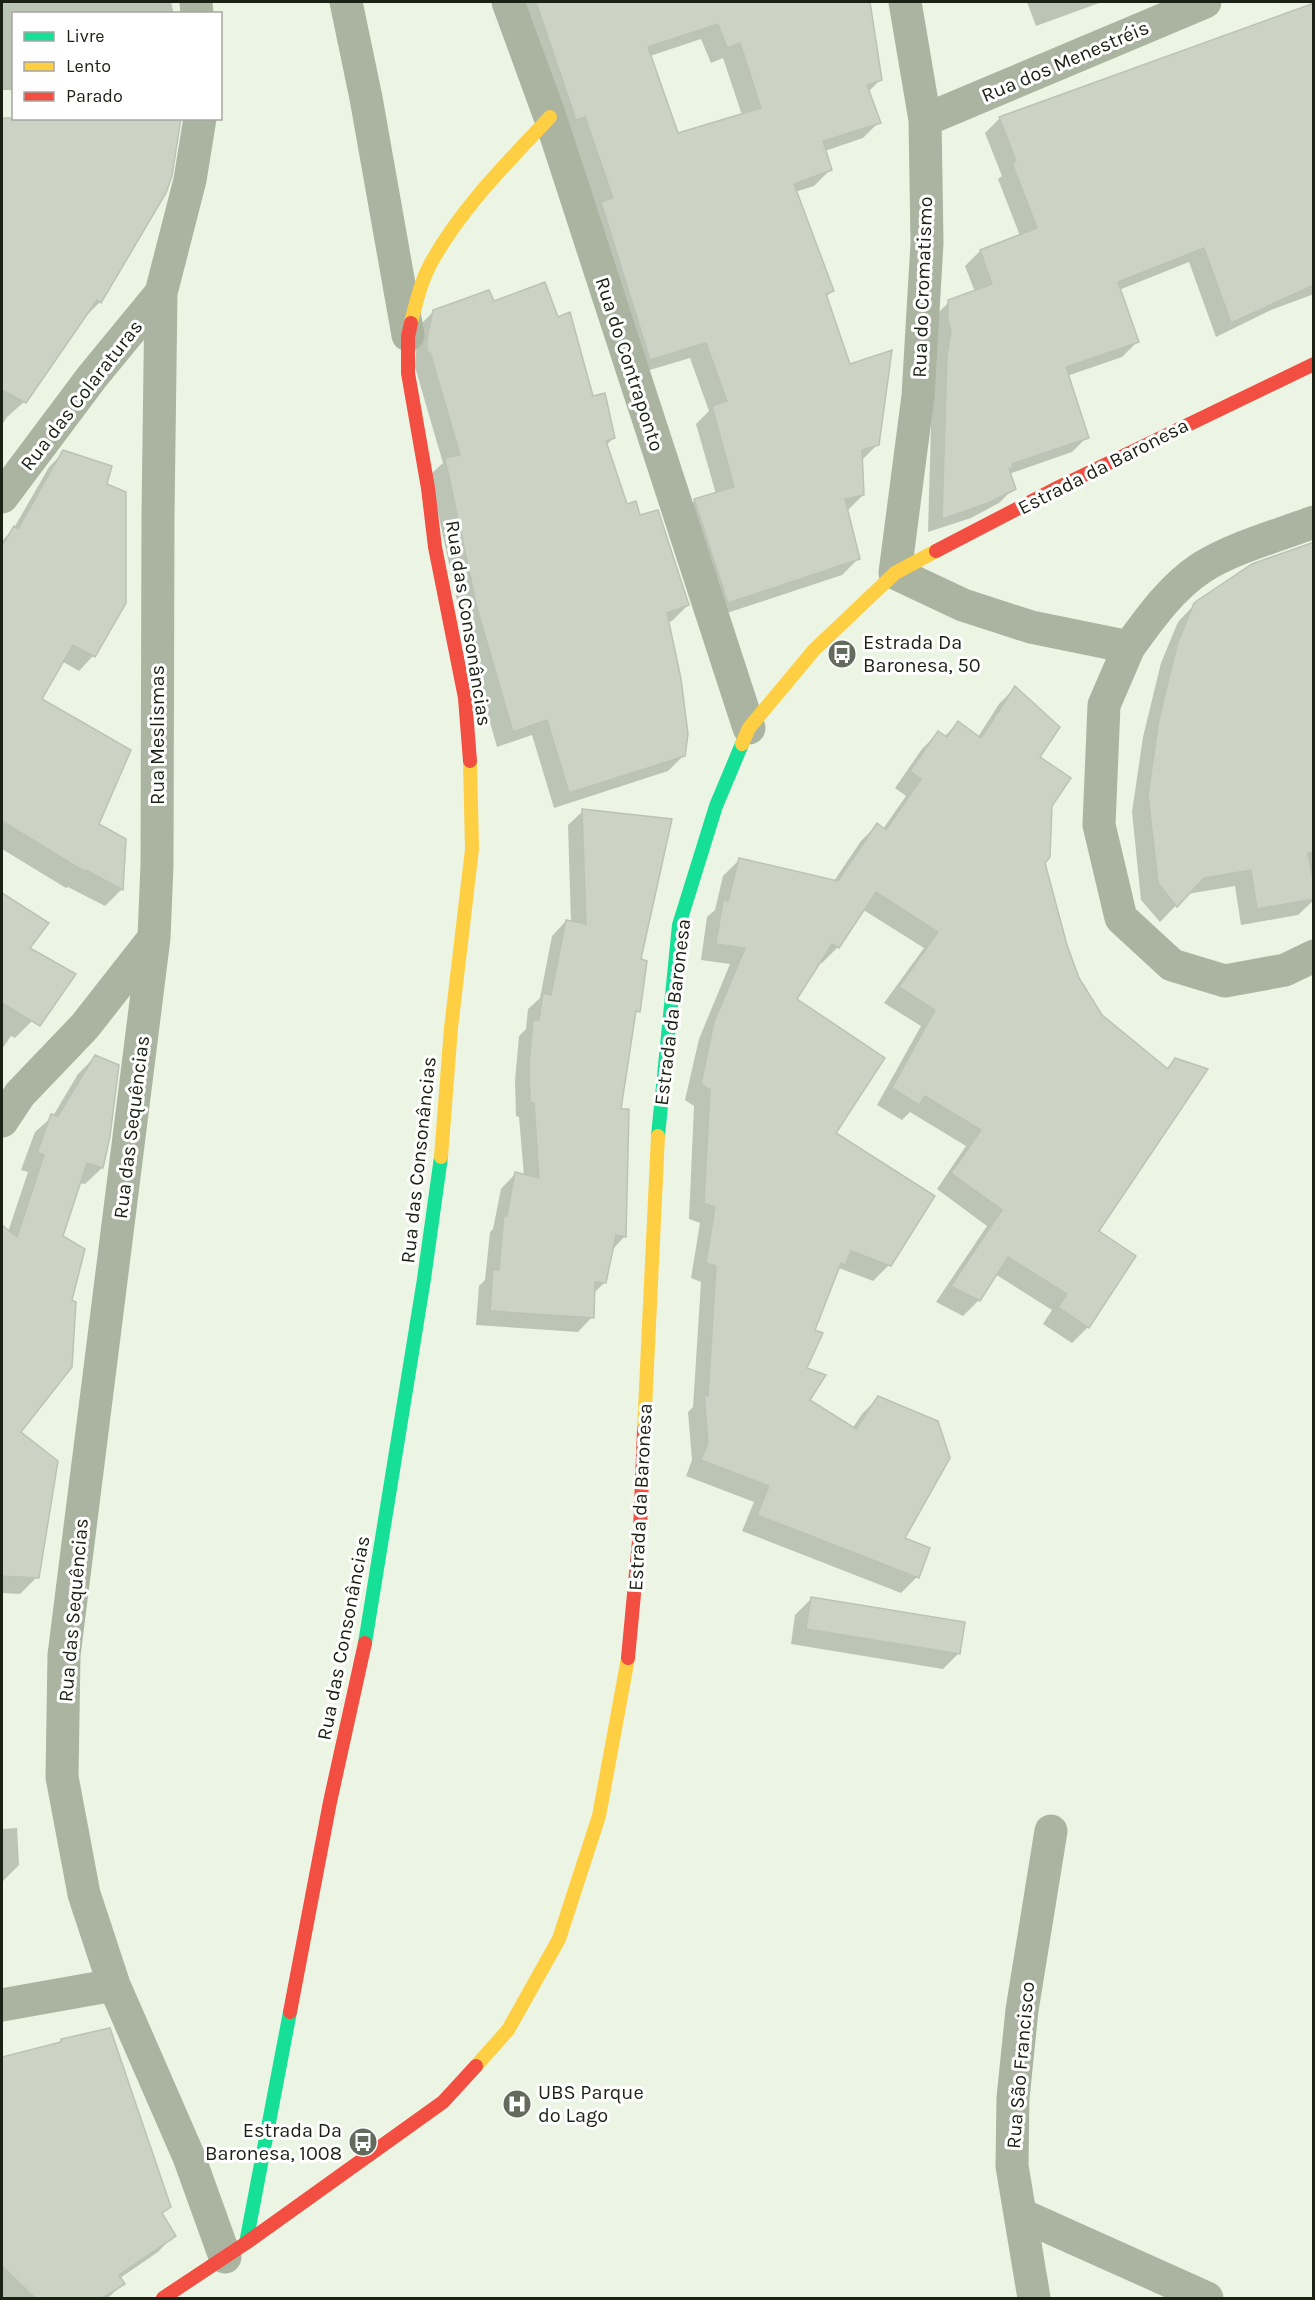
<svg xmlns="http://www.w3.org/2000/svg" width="1315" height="2300" font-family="Karla,sans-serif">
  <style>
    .shadow { fill: #0003; fill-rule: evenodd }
    .building { fill: #ccd3c5; stroke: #bcc3b6; stroke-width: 1.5; fill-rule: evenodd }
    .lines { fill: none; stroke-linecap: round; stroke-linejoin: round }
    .street { stroke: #aab4a0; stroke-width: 33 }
    .fast { stroke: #16e098; stroke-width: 14 }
    .slow { stroke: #ffcf43; stroke-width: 14 }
    .jam { stroke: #f24e42; stroke-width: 14 }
    .labels { text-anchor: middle; stroke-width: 6; stroke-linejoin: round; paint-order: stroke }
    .street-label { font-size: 20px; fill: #1b2115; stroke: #fff }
    .poi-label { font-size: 20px; fill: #1b2115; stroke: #fff; text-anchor: start }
  </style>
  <rect width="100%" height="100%" fill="#ecf5e4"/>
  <!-- shadow -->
  <path class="shadow" d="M 2,2 L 171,2 L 174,14 L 14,14 L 14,98 L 11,90 L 2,90 Z
    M 515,2 L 843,2 L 852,24 L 881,79 L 868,92 L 879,122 L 863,138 L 825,151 L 830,170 L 814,186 L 795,192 L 832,291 L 825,298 L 878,444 L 861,461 L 863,495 L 847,511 L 859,558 L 842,575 L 712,618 L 679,516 L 695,500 L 716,494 L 696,424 L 709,411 L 690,358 L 633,375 ZM 701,39 L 711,63 L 723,58 L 742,115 L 678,135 L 650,56 Z
    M 1027,2 L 1102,2 L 1036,26 Z
    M 1314,4 L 1314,294 L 1271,310 L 1216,337 L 1189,262 L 1119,290 L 1137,342 L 1122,357 L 1067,376 L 1087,437 L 1072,452 L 1009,474 L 1014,488 L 999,503 L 971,518 L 928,532 L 934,317 L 949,302 L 975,292 L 965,266 L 980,251 L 1020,236 L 998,179 L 1002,176 L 985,133 L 1000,118 Z
    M 11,145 L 100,302 L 84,318 L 24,402 L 7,417 L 2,425 L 2,146 Z
    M 493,303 L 592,398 L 614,438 L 606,445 L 626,506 L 639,517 L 688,605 L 672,621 L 667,622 L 684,755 L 668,771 L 554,808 L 532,735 L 497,747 L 462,624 L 430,475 L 443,463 L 415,367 L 418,327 L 434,311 Z
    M 64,452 L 105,485 L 124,603 L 93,656 L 79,671 L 58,659 L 55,663 L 2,627 L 2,541 L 14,528 L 49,467 Z
    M 1314,544 L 1314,900 L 1298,915 L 1241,925 L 1235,886 L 1187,894 L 1160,922 L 1141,900 L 1132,812 L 1143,737 L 1161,663 L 1178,622 L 1195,604 Z
    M 2,676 L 128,752 L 98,825 L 122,889 L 105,906 L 68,887 L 66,888 L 2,849 Z
    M 1015,688 L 1038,757 L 1050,805 L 1044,863 L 1065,945 L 1077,978 L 1101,1016 L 1166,1069 L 1176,1059 L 1097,1232 L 1088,1327 L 1072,1343 L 1043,1324 L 1052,1310 L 995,1274 L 979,1300 L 963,1316 L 936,1302 L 987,1226 L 937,1189 L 966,1146 L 910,1112 L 902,1120 L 877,1105 L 921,1026 L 884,1003 L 924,948 L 862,909 L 838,947 L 822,963 L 819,961 L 795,999 L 834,1133 L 889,1265 L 873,1281 L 839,1268 L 837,1270 L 813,1331 L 805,1369 L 808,1401 L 852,1429 L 862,1414 L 878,1398 L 903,1539 L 917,1577 L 901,1593 L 742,1531 L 754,1502 L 686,1476 L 692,1460 L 688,1412 L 693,1407 L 701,1282 L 691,1278 L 700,1223 L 689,1219 L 694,1106 L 685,1100 L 699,1039 L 730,964 L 701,960 L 707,917 L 715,910 L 723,876 L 739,860 L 834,881 L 861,841 L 877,825 L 883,829 L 906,796 L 895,788 L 922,749 L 938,733 L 944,737 L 958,723 L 978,737 L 999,704 Z
    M 583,811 L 639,961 L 638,1011 L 634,1015 L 619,1110 L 625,1236 L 612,1250 L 605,1282 L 593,1294 L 592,1317 L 578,1332 L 476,1325 L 479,1286 L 485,1280 L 490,1232 L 493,1229 L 501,1189 L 515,1174 L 524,1176 L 519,1117 L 516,1116 L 515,1081 L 519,1036 L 526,1029 L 528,1009 L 540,998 L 552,936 L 566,921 L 571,922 L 568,825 Z
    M 2,896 L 47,923 L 28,948 L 67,971 L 32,1021 L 15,1038 L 11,1036 L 2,1049 Z
    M 95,1057 L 102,1168 L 85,1184 L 79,1183 L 61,1237 L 71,1300 L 75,1303 L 73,1351 L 57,1367 L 2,1326 L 2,1227 L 8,1232 L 28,1172 L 21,1170 L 35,1132 L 53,1116 L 78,1074 Z
    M 2,1370 L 45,1399 L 19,1432 L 37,1577 L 20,1594 L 2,1593 Z
    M 811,1599 L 959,1653 L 943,1669 L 791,1644 L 795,1615 Z
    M 17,1828 L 19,1865 L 2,1882 L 2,1829 Z
    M 61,2040 L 170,2206 L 161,2215 L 174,2235 L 158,2252 L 120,2278 L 123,2284 L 108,2298 L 2,2298 L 2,2059 L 58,2044 Z"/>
  <!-- building -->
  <path class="building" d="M 536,2 L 870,2 L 882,80 L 867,85 L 881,123 L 823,141 L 832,170 L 794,184 L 834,291 L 826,294 L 850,364 L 892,350 L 879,445 L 862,450 L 864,495 L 845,499 L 860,559 L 728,603 L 694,499 L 734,487 L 712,406 L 727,401 L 706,343 L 650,360 L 601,202 L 613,198 L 585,117 L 576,120 ZM 718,24 L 727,48 L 740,43 L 761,108 L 678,133 L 648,47 Z
    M 1314,3 L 1314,285 L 1231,323 L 1204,248 L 1118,282 L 1139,342 L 1066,367 L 1089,438 L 1012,464 L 1013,468 L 1009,469 L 1016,489 L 988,503 L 942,519 L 947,356 L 951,331 L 948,321 L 948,300 L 992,284 L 980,250 L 1037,228 L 1012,163 L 1016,161 L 999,117 Z
    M 2,118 L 181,118 L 172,176 L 166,193 L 101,303 L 97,300 L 26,403 L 2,390 Z
    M 545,282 L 558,317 L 570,312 L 593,396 L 605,393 L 615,438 L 606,441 L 627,504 L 636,501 L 640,515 L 658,510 L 689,605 L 667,613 L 681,679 L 688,734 L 685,756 L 569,793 L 547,720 L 513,732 L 477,608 L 445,458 L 460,455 L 430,352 L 427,353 L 427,339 L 433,310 L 489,290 L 494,301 Z
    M 63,450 L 112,466 L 107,484 L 126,492 L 126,603 L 95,657 L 73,645 L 42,699 L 131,750 L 99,824 L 126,839 L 123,890 L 86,870 L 85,872 L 2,821 L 2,546 L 14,526 L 18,529 Z
    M 1314,542 L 1314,852 L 1308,853 L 1314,884 L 1314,899 L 1257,909 L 1251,870 L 1204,878 L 1177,907 L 1158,883 L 1148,795 L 1159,719 L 1177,645 L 1194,603 L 1198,600 L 1252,564 Z
    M 1015,686 L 1060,727 L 1040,757 L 1071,778 L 1052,806 L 1050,857 L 1045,863 L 1067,945 L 1079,978 L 1102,1015 L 1168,1069 L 1175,1058 L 1208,1069 L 1099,1231 L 1136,1256 L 1089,1328 L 1058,1307 L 1067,1294 L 1008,1257 L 980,1301 L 951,1286 L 1002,1210 L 951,1173 L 981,1130 L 925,1096 L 919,1105 L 892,1088 L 935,1010 L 899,987 L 938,932 L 876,892 L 839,948 L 832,944 L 797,999 L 885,1058 L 836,1133 L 935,1196 L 891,1266 L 851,1251 L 845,1265 L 841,1263 L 815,1330 L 823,1333 L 807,1368 L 826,1375 L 810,1400 L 856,1429 L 878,1396 L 938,1421 L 950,1458 L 905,1538 L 930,1548 L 919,1578 L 757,1515 L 769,1486 L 701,1460 L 708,1443 L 704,1394 L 708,1396 L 716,1266 L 706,1263 L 715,1207 L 704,1203 L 710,1090 L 701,1084 L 714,1022 L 745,948 L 716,944 L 723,900 L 728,901 L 739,858 L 838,881 L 877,823 L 886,830 L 921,779 L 910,771 L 938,731 L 947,737 L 958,721 L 981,738 Z
    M 582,809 L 672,819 L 641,959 L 647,961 L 640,1012 L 636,1011 L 621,1109 L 629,1109 L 626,1237 L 616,1235 L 606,1283 L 595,1282 L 594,1318 L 490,1311 L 493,1270 L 499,1270 L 504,1216 L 507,1216 L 515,1172 L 539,1178 L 534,1103 L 530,1102 L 529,1066 L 533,1020 L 539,1020 L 543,993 L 551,995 L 566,920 L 586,924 Z
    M 2,893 L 49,923 L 30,948 L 76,974 L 40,1026 L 2,1003 Z
    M 95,1055 L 119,1065 L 110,1136 L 103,1168 L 87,1163 L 63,1236 L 85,1249 L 72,1300 L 76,1302 L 72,1367 L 21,1432 L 58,1461 L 39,1578 L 2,1576 L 2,1225 L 17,1237 L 44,1155 L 37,1153 L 51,1114 L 58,1116 Z
    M 811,1597 L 965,1622 L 960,1654 L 806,1629 Z
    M 110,2028 L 171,2207 L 162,2213 L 176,2236 L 119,2275 L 125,2284 L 102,2298 L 35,2298 L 2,2266 L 2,2057 L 61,2042 L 61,2039 Z"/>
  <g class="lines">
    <!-- street -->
    <path class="street" d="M 196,2 L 197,14
      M 346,2 L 366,98 L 408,335
      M 508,2 L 550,117 L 749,728
      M 905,2 L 925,120 L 927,243 L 918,396 L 895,573 L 963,605 L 1031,627 L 1129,647 C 1150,618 1171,588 1201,568 C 1232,548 1279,535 1314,522
      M 200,118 L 190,180 L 161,293 L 158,514 L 157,865 L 154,938 L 64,1655 L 62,1777 L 84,1894 L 114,1985 L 189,2157 L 225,2257
      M 925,120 L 1205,2
      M 2,497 L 92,377 L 161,293
      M 1129,647 L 1104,705 L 1099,825 L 1121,918 L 1172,965 L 1225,981 L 1285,970 L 1314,956
      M 2,1121 L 20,1094 L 85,1026 L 154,938
      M 2,2005 L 114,1985
      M 1022,2215 L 1207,2298
      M 1034,2298 L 1012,2166 L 1013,2098 L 1022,2010 L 1051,1831"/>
    <!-- fast -->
    <path class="fast" d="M 658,1136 L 679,925 L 716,806 L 742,744
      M 365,1643 L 424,1279 L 441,1157
      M 246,2243 L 290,2012"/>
    <!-- slow -->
    <path class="slow" d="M 411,323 C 416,303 421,281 431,263 C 461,208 508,162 550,117
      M 742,744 L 749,728 L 814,650 L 895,573 L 936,551
      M 441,1157 L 451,1028 L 472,849 L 470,761
      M 644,1430 L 658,1136
      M 476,2066 L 508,2030 L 559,1939 L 599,1816 L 628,1658"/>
    <!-- jam -->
    <path class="jam" d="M 411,323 L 408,337 L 408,373 L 428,488 L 435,547 L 465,698 L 470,761
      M 936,551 L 1059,487 L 1314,364
      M 628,1658 L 640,1530 L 644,1430
      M 290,2012 L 330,1802 L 365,1643
      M 163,2298 L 246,2243 L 443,2102 L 476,2066"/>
  </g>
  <!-- icons -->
  <defs>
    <g id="bus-disc" transform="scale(1.5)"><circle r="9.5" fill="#646b5d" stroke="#fff"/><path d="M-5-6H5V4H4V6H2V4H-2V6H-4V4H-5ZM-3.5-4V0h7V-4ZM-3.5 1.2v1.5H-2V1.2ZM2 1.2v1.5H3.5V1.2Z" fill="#fff"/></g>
    <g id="hospital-disc" transform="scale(1.5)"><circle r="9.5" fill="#646b5d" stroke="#fff"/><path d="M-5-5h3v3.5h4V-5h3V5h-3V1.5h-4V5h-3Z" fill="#fff"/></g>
  </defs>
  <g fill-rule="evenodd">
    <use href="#bus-disc" x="842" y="654"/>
    <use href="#hospital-disc" x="517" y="2104"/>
    <use href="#bus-disc" x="363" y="2142"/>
  </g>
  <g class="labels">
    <!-- street labels -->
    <g class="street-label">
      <text transform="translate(1065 61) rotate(-23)" y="7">Rua dos Menestréis</text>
      <text transform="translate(922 287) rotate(-88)" y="7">Rua do Cromatismo</text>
      <text transform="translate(630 364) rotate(72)" y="7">Rua do Contraponto</text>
      <text transform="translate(81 395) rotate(-52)" y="7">Rua das Colaraturas</text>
      <text transform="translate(1103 466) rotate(-27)" y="7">Estrada da Baronesa</text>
      <text transform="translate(469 623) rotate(81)" y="7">Rua das Consonâncias</text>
      <text transform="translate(157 735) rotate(-90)" y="7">Rua Meslismas</text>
      <text transform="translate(672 1012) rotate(-83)" y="7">Estrada da Baronesa</text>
      <text transform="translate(131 1127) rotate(-83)" y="7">Rua das Sequências</text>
      <text transform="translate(418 1160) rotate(-84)" y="7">Rua das Consonâncias</text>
      <text transform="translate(640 1497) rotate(-87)" y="7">Estrada da Baronesa</text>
      <text transform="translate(73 1610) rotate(-85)" y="7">Rua das Sequências</text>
      <text transform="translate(343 1638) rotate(-79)" y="7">Rua das Consonâncias</text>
      <text transform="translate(1020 2065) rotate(-85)" y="7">Rua São Francisco</text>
    </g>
    <!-- poi labels -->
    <g class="poi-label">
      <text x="863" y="649">Estrada Da<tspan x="863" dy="23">Baronesa, 50</tspan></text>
      <text x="538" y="2099">UBS Parque<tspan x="538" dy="23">do Lago</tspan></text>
      <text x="342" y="2137" text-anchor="end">Estrada Da<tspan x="342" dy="23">Baronesa, 1008</tspan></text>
    </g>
  </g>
  <!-- border -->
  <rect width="1315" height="2300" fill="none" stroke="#1b2115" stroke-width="6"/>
  <!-- legend -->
  <rect x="12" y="12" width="210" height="108" fill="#ffffff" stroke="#a4a6a1" stroke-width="1.5"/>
  <rect x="24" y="32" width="30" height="9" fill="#16e098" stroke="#a4a6a1" stroke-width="1.5"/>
  <text x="66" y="42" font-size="18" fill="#1b2115">Livre</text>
  <rect x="24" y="62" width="30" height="9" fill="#ffcf43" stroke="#a4a6a1" stroke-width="1.5"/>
  <text x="66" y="72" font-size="18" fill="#1b2115">Lento</text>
  <rect x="24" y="92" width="30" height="9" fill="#f24e42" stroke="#a4a6a1" stroke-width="1.5"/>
  <text x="66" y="102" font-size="18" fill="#1b2115">Parado</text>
</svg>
